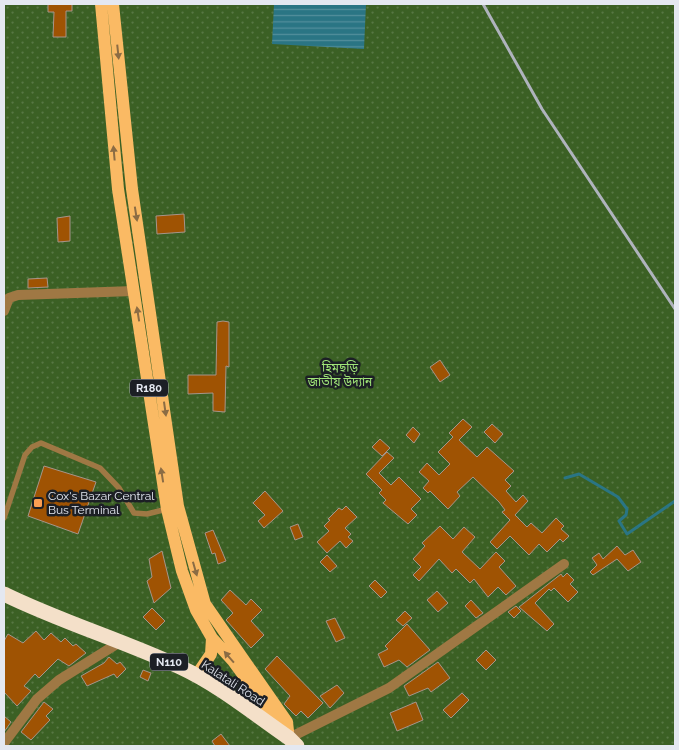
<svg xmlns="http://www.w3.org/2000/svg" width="679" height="750" font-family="Raleway,'Noto Sans Bengali',sans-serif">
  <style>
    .park { fill: url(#park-dots) }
    .water { fill: url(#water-rules) }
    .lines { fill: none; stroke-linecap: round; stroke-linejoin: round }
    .stream { stroke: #2a7584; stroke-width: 3 }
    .building { fill: #9f5303; stroke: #a6958a }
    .lane { stroke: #9f7844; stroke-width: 5.5 }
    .street { stroke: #9f7844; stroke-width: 10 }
    .primary { stroke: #faba64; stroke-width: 12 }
    .highway { stroke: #f4e0c9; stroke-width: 15 }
    .rail { stroke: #afb3bd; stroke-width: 3 }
    .oneway { fill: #8b6c44 }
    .poi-dot { fill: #fc9e52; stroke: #1c1f25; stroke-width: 2 }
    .labels { text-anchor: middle; stroke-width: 5; stroke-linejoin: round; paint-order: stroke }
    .shield { fill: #1c1f25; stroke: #a8acb4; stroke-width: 1 }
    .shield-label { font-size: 11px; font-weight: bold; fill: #e4e8f1 }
    .park-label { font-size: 12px; fill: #a0e578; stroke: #1c1f25 }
    .poi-label { font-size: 12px; fill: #e4e8f1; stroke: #1c1f25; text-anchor: start }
    .street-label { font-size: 12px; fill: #e4e8f1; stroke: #1c1f25 }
  </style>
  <defs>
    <pattern id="park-dots" width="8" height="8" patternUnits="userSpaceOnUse" patternTransform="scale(1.25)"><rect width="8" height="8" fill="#3b6024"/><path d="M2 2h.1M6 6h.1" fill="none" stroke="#577744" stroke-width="1.8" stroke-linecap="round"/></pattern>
    <pattern id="water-rules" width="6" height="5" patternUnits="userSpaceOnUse" patternTransform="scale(1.25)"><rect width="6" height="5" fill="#2a7584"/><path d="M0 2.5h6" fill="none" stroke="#538f9c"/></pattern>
  </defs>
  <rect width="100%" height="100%" fill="#323745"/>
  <!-- park -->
  <path class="park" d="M 4,4 L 675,4 L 675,746 L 4,746 Z"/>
  <!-- water -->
  <path class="water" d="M 274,4 L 366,4 L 364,49 L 272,44 Z"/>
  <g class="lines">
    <!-- stream -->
    <path class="stream" d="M 565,478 L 579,474 L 618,497 L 627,509 L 626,515 L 619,521 L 627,534 L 675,501"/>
  </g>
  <!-- building -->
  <path class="building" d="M 48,4 L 72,4 L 72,11 L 66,11 L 66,37 L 53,37 L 54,12 L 48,12 Z
    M 184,214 L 185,232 L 157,234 L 156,216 Z
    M 70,216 L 70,241 L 58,242 L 57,218 Z
    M 47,278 L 48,287 L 28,288 L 28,279 Z
    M 223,321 L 229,322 L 229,367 L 226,366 L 225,412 L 213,411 L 213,393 L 188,394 L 188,375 L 216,375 L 217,322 Z
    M 440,360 L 450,375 L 440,382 L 430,367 Z
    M 463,419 L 472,427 L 459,440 L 477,457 L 487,447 L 514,471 L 505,480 L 511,486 L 506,491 L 516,502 L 523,495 L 528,501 L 515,515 L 527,527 L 531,523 L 542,533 L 556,518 L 564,526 L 561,529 L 569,536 L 563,542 L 560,539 L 547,552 L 539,544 L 529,555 L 510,536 L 497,549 L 490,542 L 510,520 L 502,512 L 505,510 L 499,502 L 473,477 L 457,492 L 460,496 L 448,509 L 430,491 L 428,493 L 423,488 L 429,481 L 419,472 L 427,463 L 439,475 L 450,464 L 438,452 L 453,437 L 449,433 Z
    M 492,424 L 503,434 L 495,443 L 484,432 Z
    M 413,427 L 420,434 L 414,443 L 406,435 Z
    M 380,439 L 390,448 L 382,456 L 372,447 Z
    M 387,452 L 394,458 L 379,473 L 391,485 L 399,477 L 421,499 L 411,509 L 417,515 L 408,524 L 383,503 L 386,500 L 379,493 L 382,490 L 366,474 Z
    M 44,466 L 96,482 L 78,534 L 28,516 Z
    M 265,491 L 283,511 L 264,528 L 258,521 L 265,515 L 253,503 Z
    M 346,506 L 357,517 L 345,528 L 351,534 L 348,537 L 353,541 L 346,548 L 340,541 L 327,553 L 317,542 L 329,531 L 324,526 L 330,520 L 328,519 L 339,508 L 342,510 Z
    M 298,524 L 303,537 L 295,540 L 290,527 Z
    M 440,526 L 453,539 L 464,527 L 475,537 L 462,552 L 480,569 L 496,552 L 505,561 L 499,567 L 516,586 L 506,595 L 498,587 L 488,597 L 474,579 L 470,583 L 456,569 L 452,573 L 439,559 L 419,581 L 413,575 L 421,567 L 413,559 L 425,546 L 422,543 Z
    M 213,530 L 226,561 L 218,564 L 215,553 L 212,554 L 205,533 Z
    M 617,546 L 625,555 L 633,550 L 641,562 L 628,571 L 617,559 L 593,575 L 590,572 L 597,565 L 592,558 L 599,553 L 603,559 Z
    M 162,551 L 171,588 L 154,603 L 147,581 L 152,577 L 149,559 Z
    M 327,555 L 337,566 L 330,572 L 320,562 Z
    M 567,573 L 574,580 L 570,584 L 578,592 L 568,602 L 554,588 L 551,591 L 549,589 L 535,603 L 554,624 L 547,631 L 519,607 L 561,574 L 563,577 Z
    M 375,580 L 387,592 L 381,598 L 369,586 Z
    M 230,590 L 246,605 L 251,599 L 262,610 L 251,621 L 264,635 L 251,648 L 226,620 L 233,613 L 221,600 Z
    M 437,591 L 448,603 L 438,612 L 427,600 Z
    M 471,600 L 483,613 L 476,618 L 465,606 Z
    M 516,606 L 521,611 L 514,618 L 508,612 Z
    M 152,608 L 165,621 L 156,630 L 143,617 Z
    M 405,611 L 412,618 L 403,626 L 396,620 Z
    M 335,618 L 345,638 L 336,642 L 326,621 Z
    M 407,624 L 430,650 L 407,667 L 399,660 L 384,667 L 378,654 L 388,649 L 385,646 Z
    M 36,631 L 44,640 L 51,633 L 61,642 L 65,638 L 73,646 L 76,644 L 86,653 L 69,666 L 58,659 L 39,678 L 35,674 L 24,686 L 31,691 L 17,706 L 4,692 L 4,641 L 8,634 L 23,643 Z
    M 486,650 L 496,660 L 486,670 L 476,660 Z
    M 277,656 L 323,703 L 308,718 L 301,711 L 296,716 L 284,704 L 290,696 L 265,669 Z
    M 109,657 L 117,664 L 120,662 L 126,669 L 117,678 L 114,674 L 87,686 L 81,676 L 104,663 Z
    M 438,662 L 450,678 L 431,692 L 428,688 L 409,696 L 404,686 Z
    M 143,670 L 151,673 L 148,681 L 140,677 Z
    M 337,685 L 344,693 L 330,708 L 320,696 Z
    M 462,693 L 469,700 L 451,718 L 443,710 Z
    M 44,702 L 53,709 L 46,716 L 50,720 L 31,740 L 21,732 Z
    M 416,702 L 423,720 L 397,731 L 390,713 Z
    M 4,716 L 11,722 L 4,732 Z
    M 221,734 L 230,746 L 215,746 L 212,741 Z"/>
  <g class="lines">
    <!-- lane -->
    <path class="lane" d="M 4,518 L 25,455 L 32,447 L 41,443 L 100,468 L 119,488 L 134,513 L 147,514 L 167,509"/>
    <!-- street -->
    <path class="street" d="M 4,311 L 9,298 L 18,295 L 134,291
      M 289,738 L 389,688 L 564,564
      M 4,743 L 37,699 L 59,680 L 120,642"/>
    <!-- primary -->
    <path class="primary" d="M 101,4 L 118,189 L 167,509 L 182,571 L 196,610 L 212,638 L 233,661 L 285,732
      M 113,4 L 132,189 L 178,506 L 205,604 L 287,722 L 288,731
      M 196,676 L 211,654 L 212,638"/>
    <!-- highway -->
    <path class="highway" d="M 4,594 C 61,622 122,640 180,667 C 219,685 254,714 289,738 L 297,746"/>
    <!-- rail -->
    <path class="rail" d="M 483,4 L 542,109 L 675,309"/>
  </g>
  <!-- one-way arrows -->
  <defs><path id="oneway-solid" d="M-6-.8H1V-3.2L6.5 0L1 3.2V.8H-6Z" transform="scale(1.25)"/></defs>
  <g class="oneway">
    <use href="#oneway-solid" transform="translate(118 52) rotate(84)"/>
    <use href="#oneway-solid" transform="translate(114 153) rotate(-95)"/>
    <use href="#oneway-solid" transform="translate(136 214) rotate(81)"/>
    <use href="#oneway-solid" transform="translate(138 314) rotate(-99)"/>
    <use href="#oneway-solid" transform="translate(165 409) rotate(82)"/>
    <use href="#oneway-solid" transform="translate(162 475) rotate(-99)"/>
    <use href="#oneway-solid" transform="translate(195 569) rotate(74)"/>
    <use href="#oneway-solid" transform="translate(229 657) rotate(-131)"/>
  </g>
  <!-- markers -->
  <rect class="poi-dot" x="33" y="498" width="10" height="10" rx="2.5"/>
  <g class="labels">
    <!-- shield labels -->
    <g class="shield">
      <rect x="130" y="379.5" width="38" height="17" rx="4"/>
      <rect x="150" y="653.5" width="38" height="17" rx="4"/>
    </g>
    <g class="shield-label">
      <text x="149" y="392">R180</text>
      <text x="169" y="666">N110</text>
    </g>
    <!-- park labels -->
    <g class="park-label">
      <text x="340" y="372">হিমছড়ি<tspan x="340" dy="14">জাতীয় উদ্যান</tspan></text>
    </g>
    <!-- poi labels -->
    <g class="poi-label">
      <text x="48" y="500">Cox's Bazar Central<tspan x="48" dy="14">Bus Terminal</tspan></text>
    </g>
    <!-- street labels -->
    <g class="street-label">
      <text transform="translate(233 683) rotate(33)" y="4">Kalatali Road</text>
    </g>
  </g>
  <!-- border -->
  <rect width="679" height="750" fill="none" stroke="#e4e8f1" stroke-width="10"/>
</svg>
